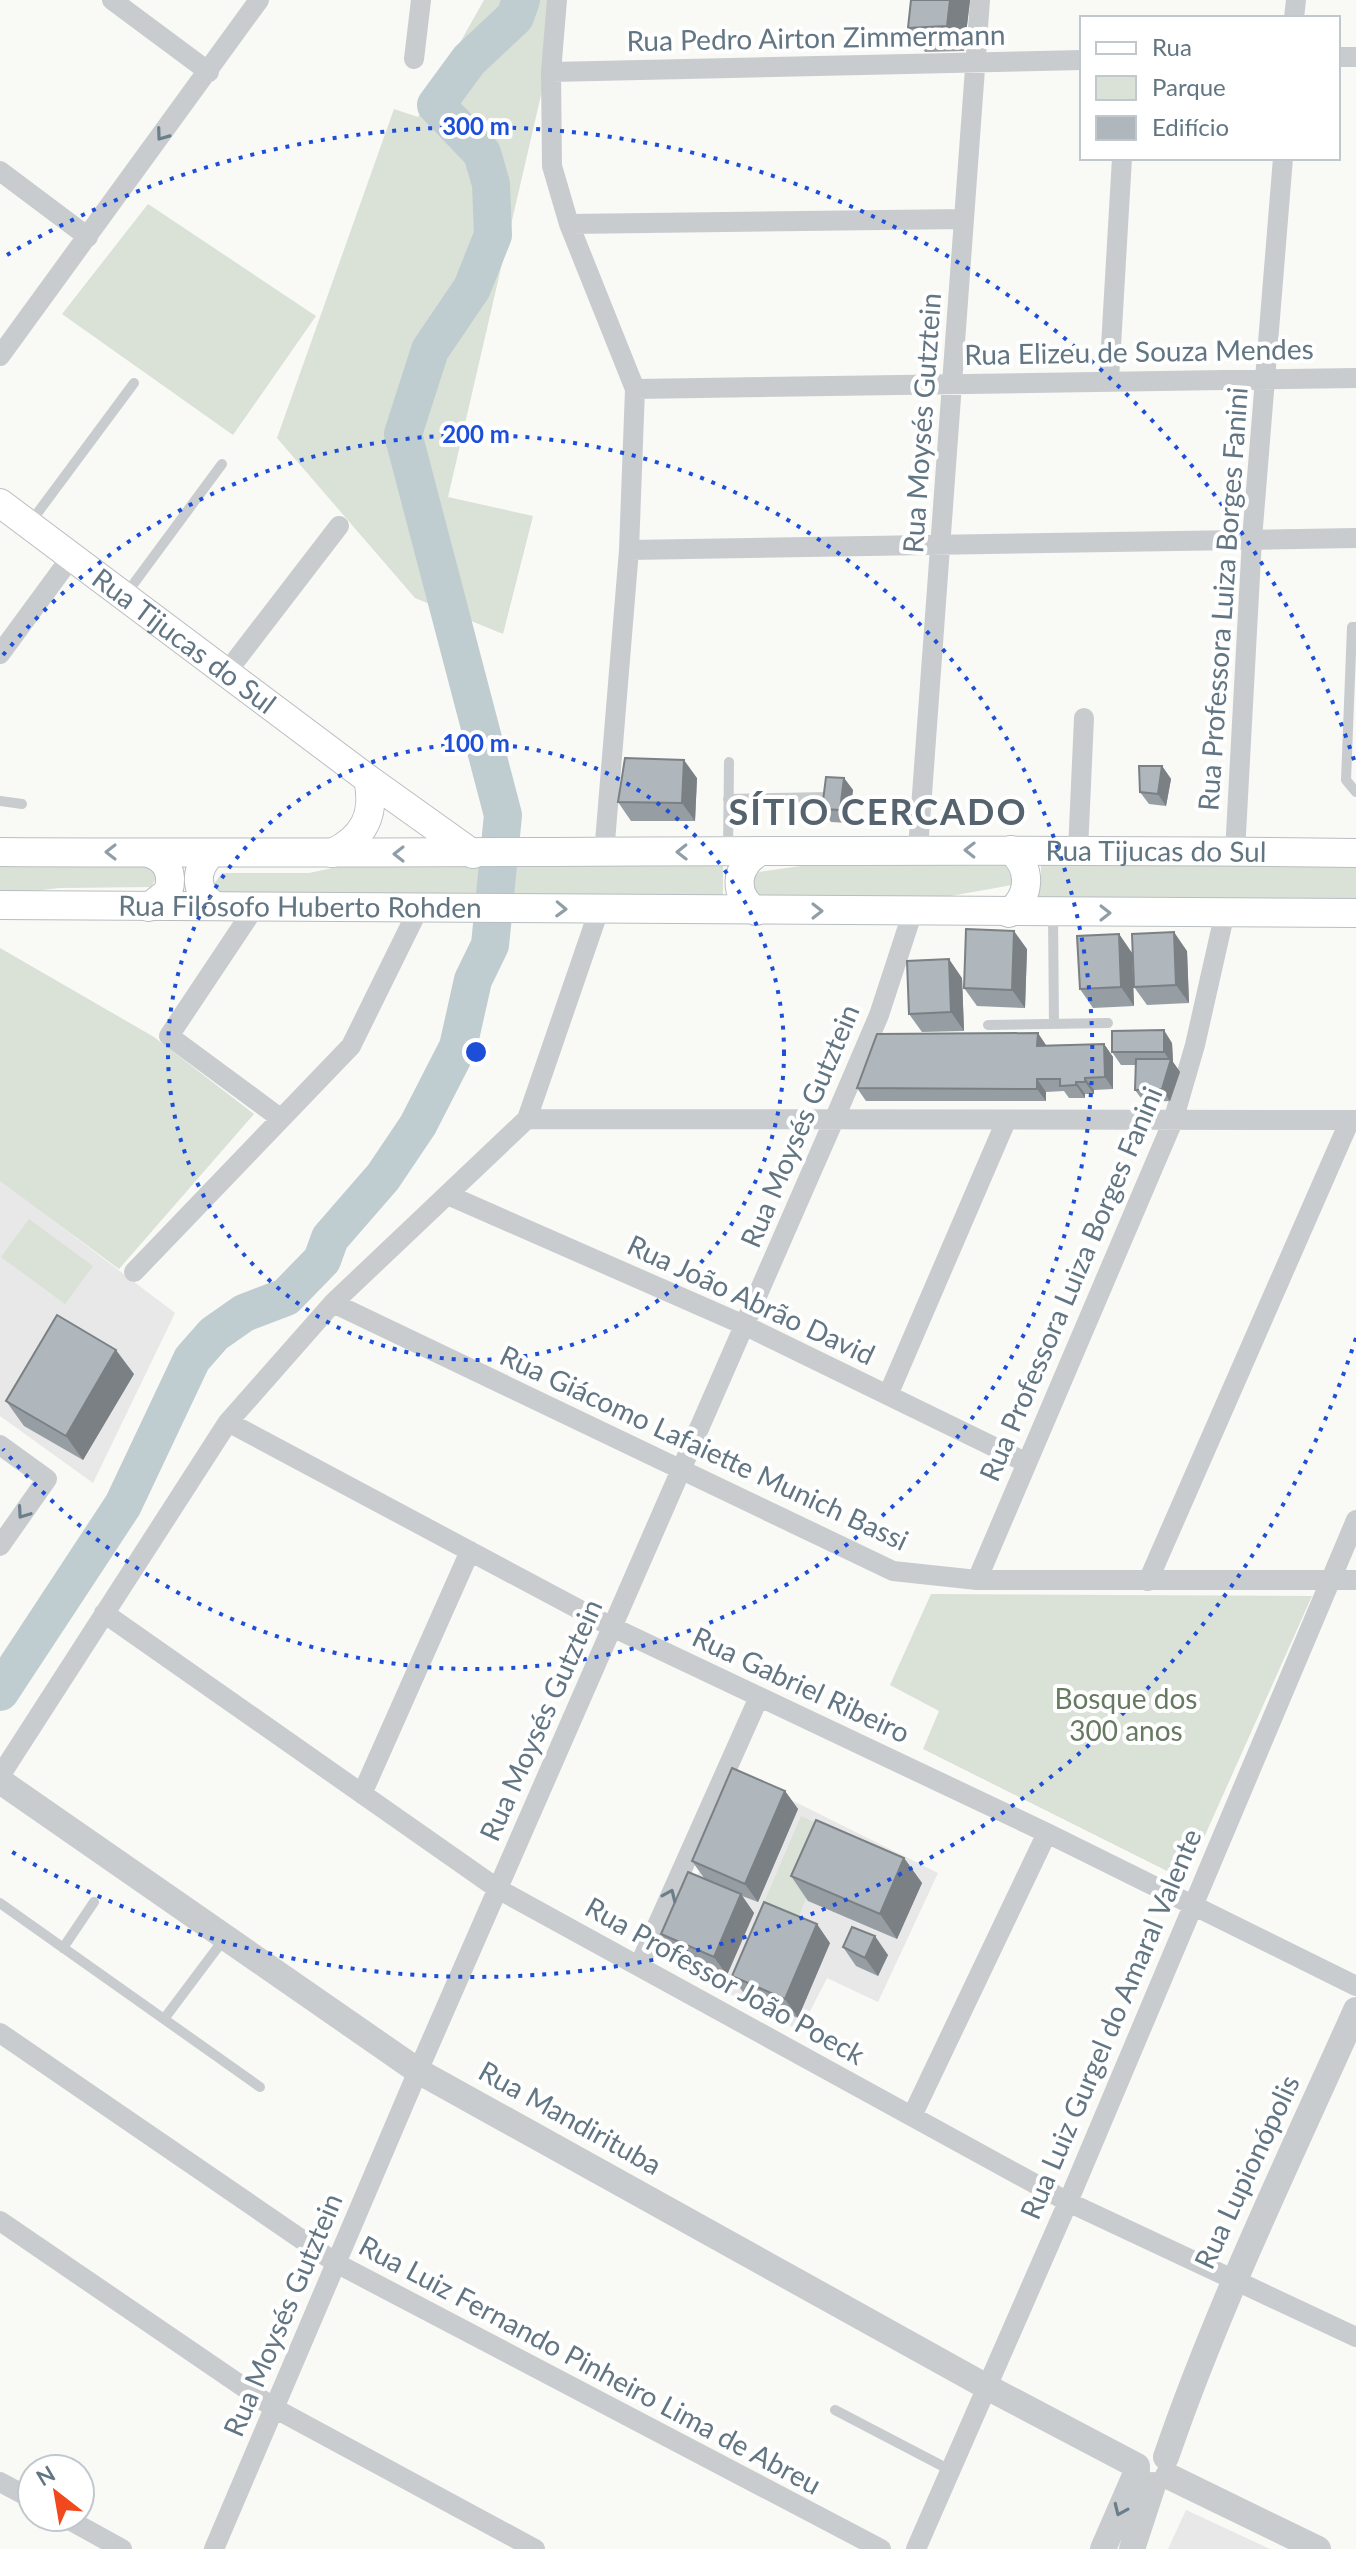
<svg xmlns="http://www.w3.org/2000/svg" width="1356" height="2549" font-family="Lato,sans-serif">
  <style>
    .built { fill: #e7e8e7 }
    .green { fill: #dae1d6 }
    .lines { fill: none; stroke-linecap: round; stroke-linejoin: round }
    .river { stroke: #bfccd0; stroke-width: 38 }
    .secondary-casing { stroke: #b8bec2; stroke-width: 30 }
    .service { stroke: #c8cccf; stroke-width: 10 }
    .minor { stroke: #c8cccf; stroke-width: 20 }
    .tertiary { stroke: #c8cccf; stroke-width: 26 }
    .secondary { stroke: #fff; stroke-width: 28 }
    .wall { fill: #969da3 }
    .shaded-wall { fill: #7a8084 }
    .building { fill: #afb7bd; stroke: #7a8084; stroke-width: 2 }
    .oneway { stroke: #6b7e8b }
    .oneway2 { stroke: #909ea8 }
    .ring { fill: none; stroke: #1d4ed8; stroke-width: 4; stroke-dasharray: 4 8 }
    .labels { text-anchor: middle; stroke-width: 8; stroke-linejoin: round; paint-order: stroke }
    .street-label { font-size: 28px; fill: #617583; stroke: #fff }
    .park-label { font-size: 28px; fill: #667a61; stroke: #fff }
    .district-label { font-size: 36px; font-weight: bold; letter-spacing: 2px; fill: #54636e; stroke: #fff }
    .centre { fill: #1d4ed8; stroke: #fff; stroke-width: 4 }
    .ring-label { font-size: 24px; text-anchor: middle; font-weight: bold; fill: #1d4ed8; stroke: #fff; stroke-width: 8; stroke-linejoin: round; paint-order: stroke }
  </style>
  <rect width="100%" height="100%" fill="#f9f9f6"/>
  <!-- built -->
  <path class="built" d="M 0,1180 L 175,1313 L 93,1483 L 0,1416 Z
    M 739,1774 L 938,1873 L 878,2002 L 827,1978 L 800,2031 L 663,1959 Z
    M 1186,2510 L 1270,2549 L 1168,2549 Z"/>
  <!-- green -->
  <path class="green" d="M 484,0 L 563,0 L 448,497 L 533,516 L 503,634 L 415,598 L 277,438 L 394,109 L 418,117 Z
    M 148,204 L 316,316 L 233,435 L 62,314 Z
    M 1006,859 L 1017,868 L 1012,885 L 928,900 L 758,900 L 751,880 L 759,872 L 836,861 Z
    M 1041,862 L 1356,864 L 1356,899 L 1031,900 L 1041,878 Z
    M 723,863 L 723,897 L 218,893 L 214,884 L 222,873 L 309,873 L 347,865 Z
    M 0,866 L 151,867 L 157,877 L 151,887 L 59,888 L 0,895 Z
    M 0,948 L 154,1037 L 254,1114 L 119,1269 L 0,1181 Z
    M 29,1219 L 93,1266 L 65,1304 L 1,1257 Z
    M 931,1594 L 1312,1596 L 1185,1880 L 923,1749 L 939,1711 L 890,1685 Z
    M 801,1816 L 835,1831 L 797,1920 L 763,1905 Z"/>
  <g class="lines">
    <!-- river -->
    <path class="river" d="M 0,1692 L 123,1505 L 192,1359 L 214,1334 L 244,1313 L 286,1297 L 322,1260 L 330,1238 L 383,1177 L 418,1125 L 458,1047 L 473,980 L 490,945 L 503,815 L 403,434 L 430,350 L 472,288 L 493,235 L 491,184 L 482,153 L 436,105 L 469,60 L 515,17 L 521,0"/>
    <!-- secondary casing -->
    <g class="secondary-casing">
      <g id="secondary">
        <path id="s1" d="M 0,503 L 368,779 L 473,854"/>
        <path id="s2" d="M 0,852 C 452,855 904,847 1356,853"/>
        <path d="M 149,853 C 167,859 174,874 168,892 L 149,907"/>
        <path d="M 212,853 C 194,869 194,892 215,906"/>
        <path d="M 332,853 C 364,838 376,814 368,779"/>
        <path id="s3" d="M 0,905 L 1356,913"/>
        <path d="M 756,911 C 731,894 736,864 761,851"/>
        <path d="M 1009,913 C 1031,895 1032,869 1011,850"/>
      </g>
    </g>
    <!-- service -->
    <path class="service" d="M 30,523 L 134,383
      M 126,594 L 222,464
      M 1356,627 L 1352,627 L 1346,780 L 1356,792
      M 728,799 L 827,797
      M 0,801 L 22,804
      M 728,849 L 729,762
      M 1053,915 L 1054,1024
      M 988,1025 L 1108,1023
      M 0,1903 L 260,2087
      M 63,1948 L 94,1902
      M 164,2019 L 224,1939
      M 835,2410 L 950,2470"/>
    <!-- minor -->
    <path class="minor" d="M 112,0 L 209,72
      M 557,0 L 551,72 L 552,166 L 569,224 L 635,389 L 629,550 L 604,854
      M 1294,18 L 1296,0
      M 1338,57 L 1356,57
      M 414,59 L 421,0
      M 551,72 L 1082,60
      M 0,171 L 88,237
      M 569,224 L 964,219
      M 0,356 L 259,0
      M 1109,380 L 1122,158
      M 635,389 L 1356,378
      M 629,550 L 1356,538
      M 0,654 L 72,556
      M 226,673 L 339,526
      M 918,849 L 980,0
      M 1078,851 L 1084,718
      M 1235,852 L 1252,539 L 1283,158
      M 255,907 L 169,1036 L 280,1118
      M 527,1119 L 1356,1120
      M 448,1195 L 744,1325 L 1027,1463
      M 134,1272 L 351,1046 L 419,908
      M 333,1303 L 893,1571 L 977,1580 L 1356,1580
      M 888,1395 L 1006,1121
      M 228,1422 L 612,1627 L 1047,1833 L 1356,1986
      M 0,1445 L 47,1479 L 0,1546
      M 977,1580 L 1173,1121 L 1195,1045 L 1225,912
      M 1148,1581 L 1350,1120
      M 104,1613 L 498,1889 L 1068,2202 L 1356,2337
      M 0,1776 L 228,1422 L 333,1303 L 527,1119 L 599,910
      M 362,1794 L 470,1551
      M 639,1966 L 759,1697
      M 0,2033 L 336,2263 L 881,2549
      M 912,2116 L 1047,1833
      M 0,2221 L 274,2408 L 535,2549
      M 0,2482 L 32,2499
      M 64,2517 L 122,2549
      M 214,2549 L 418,2071 L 834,1120 L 879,1015 L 913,911
      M 916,2549 L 1068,2202 L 1356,1520"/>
    <!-- tertiary -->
    <path class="tertiary" d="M 0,1781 L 418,2071 L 987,2387 L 1137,2466
      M 1166,2457 C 1219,2303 1290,2158 1356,2010
      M 1168,2476 L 1318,2549
      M 1103,2549 L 1137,2471
      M 1132,2549 L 1153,2485"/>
    <!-- secondary -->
    <use href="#secondary" class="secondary"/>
  </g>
  <!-- wall -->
  <path class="wall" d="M 970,0 L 964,51 L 925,52 L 908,28 Z
    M 1162,766 L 1171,779 L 1166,806 L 1149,804 L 1140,792 Z
    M 697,778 L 695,821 L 631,821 L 618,802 Z
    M 844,778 L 853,790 L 848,823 L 831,822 L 822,809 Z
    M 1119,934 L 1132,953 L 1134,1006 L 1093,1008 L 1080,989 Z
    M 1027,949 L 1025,1008 L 977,1006 L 964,988 Z
    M 1187,951 L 1189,1003 L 1147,1005 L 1134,987 Z
    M 962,978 L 964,1031 L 922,1032 L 909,1014 Z
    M 1172,1043 L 1173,1062 L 1180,1072 L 1170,1101 L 1144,1102 L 1135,1090 L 1136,1065 L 1121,1065 L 1112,1052 Z
    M 1104,1044 L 1113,1057 L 1113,1089 L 1094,1090 L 1094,1094 L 1085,1094 L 1085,1098 L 1069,1098 L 1064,1091 L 1046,1092 L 1046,1101 L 866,1101 L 857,1088 L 1046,1045 Z
    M 134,1374 L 83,1460 L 24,1426 L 6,1401 Z
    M 785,1791 L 798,1809 L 758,1902 L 742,1896 L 754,1913 L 727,1975 L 674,1953 L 661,1934 L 704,1878 L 692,1861 Z
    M 904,1858 L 922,1883 L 897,1939 L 808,1901 L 791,1876 Z
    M 830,1943 L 798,2018 L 745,1995 L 732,1976 Z
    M 843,1947 L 888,1955 L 878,1976 L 856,1966 Z"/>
  <!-- shaded-wall -->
  <path class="shaded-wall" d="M 950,0 L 970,0 L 964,51 L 947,26 Z
    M 684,760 L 697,778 L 695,821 L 682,803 Z
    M 1162,766 L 1171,779 L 1166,806 L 1158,794 Z
    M 844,778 L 853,790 L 848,823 L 840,810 Z
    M 1014,931 L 1027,949 L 1025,1008 L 1012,990 Z
    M 1174,932 L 1187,951 L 1189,1003 L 1176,985 Z
    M 1119,934 L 1132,953 L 1134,1006 L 1121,987 Z
    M 949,959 L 962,978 L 964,1031 L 951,1012 Z
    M 1164,1030 L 1172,1043 L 1173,1062 L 1180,1072 L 1170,1101 L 1162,1089 L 1170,1061 L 1164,1052 Z
    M 1038,1033 L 1046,1045 L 1037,1046 Z
    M 1104,1044 L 1113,1057 L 1113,1089 L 1105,1077 Z
    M 1085,1078 L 1094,1090 L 1094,1094 L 1085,1082 Z
    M 1037,1079 L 1046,1092 L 1046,1101 L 1037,1089 Z
    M 1076,1082 L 1085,1094 L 1085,1098 L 1076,1085 Z
    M 116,1350 L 134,1374 L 83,1460 L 66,1436 Z
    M 785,1791 L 798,1809 L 758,1902 L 745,1884 Z
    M 904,1858 L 922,1883 L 897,1939 L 880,1914 Z
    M 741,1894 L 754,1913 L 727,1975 L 714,1957 Z
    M 817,1924 L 830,1943 L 798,2018 L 785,1999 Z
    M 875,1936 L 888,1955 L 878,1976 L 865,1958 Z"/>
  <!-- building -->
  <path class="building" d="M 911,0 L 950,0 L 947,26 L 908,28 Z
    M 625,758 L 684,760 L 682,803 L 618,802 Z
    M 1139,766 L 1162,766 L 1158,794 L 1140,792 Z
    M 826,777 L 844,778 L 840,810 L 822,809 Z
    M 966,929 L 1014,931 L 1012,990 L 964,988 Z
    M 1174,932 L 1176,985 L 1134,987 L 1132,934 Z
    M 1119,934 L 1121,987 L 1080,989 L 1077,936 Z
    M 949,959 L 951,1012 L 909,1014 L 907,961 Z
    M 1164,1030 L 1164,1052 L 1112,1052 L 1112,1031 Z
    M 1038,1033 L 1037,1046 L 1104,1044 L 1105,1077 L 1085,1078 L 1085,1082 L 1076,1082 L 1076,1085 L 1060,1086 L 1060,1079 L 1037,1079 L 1037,1089 L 857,1088 L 877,1034 Z
    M 1136,1059 L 1171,1059 L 1162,1089 L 1135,1090 Z
    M 57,1315 L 116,1350 L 66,1436 L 6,1401 Z
    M 732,1768 L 785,1791 L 745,1884 L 692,1861 Z
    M 816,1820 L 904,1858 L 880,1914 L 791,1876 Z
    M 688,1872 L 741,1894 L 714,1957 L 661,1934 Z
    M 764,1902 L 817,1924 L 785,1999 L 732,1976 Z
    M 852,1927 L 875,1936 L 865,1958 L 843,1947 Z"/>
  <!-- one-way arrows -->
  <defs><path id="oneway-chevron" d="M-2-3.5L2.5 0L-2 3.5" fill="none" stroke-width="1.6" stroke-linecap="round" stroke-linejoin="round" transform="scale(2)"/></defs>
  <g class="oneway">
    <use href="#oneway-chevron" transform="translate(162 135) rotate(126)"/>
    <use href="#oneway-chevron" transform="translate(23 1513) rotate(125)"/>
    <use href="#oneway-chevron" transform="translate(670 1895) rotate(-66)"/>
    <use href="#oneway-chevron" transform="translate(1120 2510) rotate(114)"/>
  </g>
  <g class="oneway2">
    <use href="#oneway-chevron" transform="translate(970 850) rotate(-179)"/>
    <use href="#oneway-chevron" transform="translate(111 852) rotate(-180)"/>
    <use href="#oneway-chevron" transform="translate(682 852) rotate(179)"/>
    <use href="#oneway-chevron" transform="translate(399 854) rotate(-180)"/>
    <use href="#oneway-chevron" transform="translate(561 909) rotate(2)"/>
    <use href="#oneway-chevron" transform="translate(817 911)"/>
    <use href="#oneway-chevron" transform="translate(1105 913)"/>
  </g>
  <!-- distance rings -->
  <g class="ring">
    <circle cx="476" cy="1052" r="308"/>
    <path d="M3 655A617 617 0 1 1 3 1449"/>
    <path d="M1356 1338A925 925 0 0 1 7 1849M7 255A925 925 0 0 1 1356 766"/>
  </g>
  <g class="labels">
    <!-- street labels -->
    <g class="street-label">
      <text transform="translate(816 38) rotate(-1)" y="10">Rua Pedro Airton Zimmermann</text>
      <text transform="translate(1139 352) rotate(-1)" y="10">Rua Elizeu de Souza Mendes</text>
      <text transform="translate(922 423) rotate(-86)" y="10">Rua Moysés Gutztein</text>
      <text transform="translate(1223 599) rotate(-86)" y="10">Rua Professora Luiza Borges Fanini</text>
      <text dy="10" stroke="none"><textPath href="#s1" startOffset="230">Rua Tijucas do Sul</textPath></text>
      <text dy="10" stroke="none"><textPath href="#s2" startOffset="1156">Rua Tijucas do Sul</textPath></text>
      <text dy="10" stroke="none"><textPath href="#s3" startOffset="300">Rua Filósofo Huberto Rohden</textPath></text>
      <text transform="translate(800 1126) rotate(-67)" y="10">Rua Moysés Gutztein</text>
      <text transform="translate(1071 1284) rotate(-67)" y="10">Rua Professora Luiza Borges Fanini</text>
      <text transform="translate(751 1300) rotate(25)" y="10">Rua João Abrão David</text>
      <text transform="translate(704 1448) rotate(25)" y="10">Rua Giácomo Lafaiette Munich Bassi</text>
      <text transform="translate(801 1685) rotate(25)" y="10">Rua Gabriel Ribeiro</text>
      <text transform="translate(541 1720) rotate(-66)" y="10">Rua Moysés Gutztein</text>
      <text transform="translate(725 1981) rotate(29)" y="10">Rua Professor João Poeck</text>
      <text transform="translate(1111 2024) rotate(-67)" y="10">Rua Luiz Gurgel do Amaral Valente</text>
      <text transform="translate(570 2118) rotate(29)" y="10">Rua Mandirituba</text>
      <text transform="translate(1247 2172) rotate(-65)" y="10">Rua Lupionópolis</text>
      <text transform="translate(283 2315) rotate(-67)" y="10">Rua Moysés Gutztein</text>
      <text transform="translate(590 2365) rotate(28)" y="10">Rua Luiz Fernando Pinheiro Lima de Abreu</text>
    </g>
    <!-- park labels -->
    <g class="park-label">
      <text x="1126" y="1709">Bosque dos<tspan x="1126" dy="32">300 anos</tspan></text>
    </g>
    <!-- district labels -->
    <g class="district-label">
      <text x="878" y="825">SÍTIO CERCADO</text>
    </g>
  </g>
  <circle cx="476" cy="1052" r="12" class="centre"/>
  <g class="ring-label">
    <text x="476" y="135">300 m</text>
    <text x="476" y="443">200 m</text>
    <text x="476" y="752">100 m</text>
  </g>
  <!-- legend -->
  <rect x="1080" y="16" width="260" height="144" fill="#ffffff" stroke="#c0c8cd" stroke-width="2"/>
  <rect x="1096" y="42" width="40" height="12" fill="#ffffff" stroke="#c0c8cd" stroke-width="2"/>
  <text x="1152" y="56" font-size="24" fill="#617583">Rua</text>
  <rect x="1096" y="76" width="40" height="24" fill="#dae1d6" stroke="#c0c8cd" stroke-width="2"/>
  <text x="1152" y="96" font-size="24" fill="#617583">Parque</text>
  <rect x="1096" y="116" width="40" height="24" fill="#afb7bd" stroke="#c0c8cd" stroke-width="2"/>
  <text x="1152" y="136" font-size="24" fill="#617583">Edifício</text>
  <!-- north arrow -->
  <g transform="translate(56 2493) rotate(329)"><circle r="38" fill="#ffffff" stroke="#c0c8cd" stroke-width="2"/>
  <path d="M0-6L14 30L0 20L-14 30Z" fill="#f1491d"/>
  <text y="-12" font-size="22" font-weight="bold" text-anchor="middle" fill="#617583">N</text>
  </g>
</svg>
